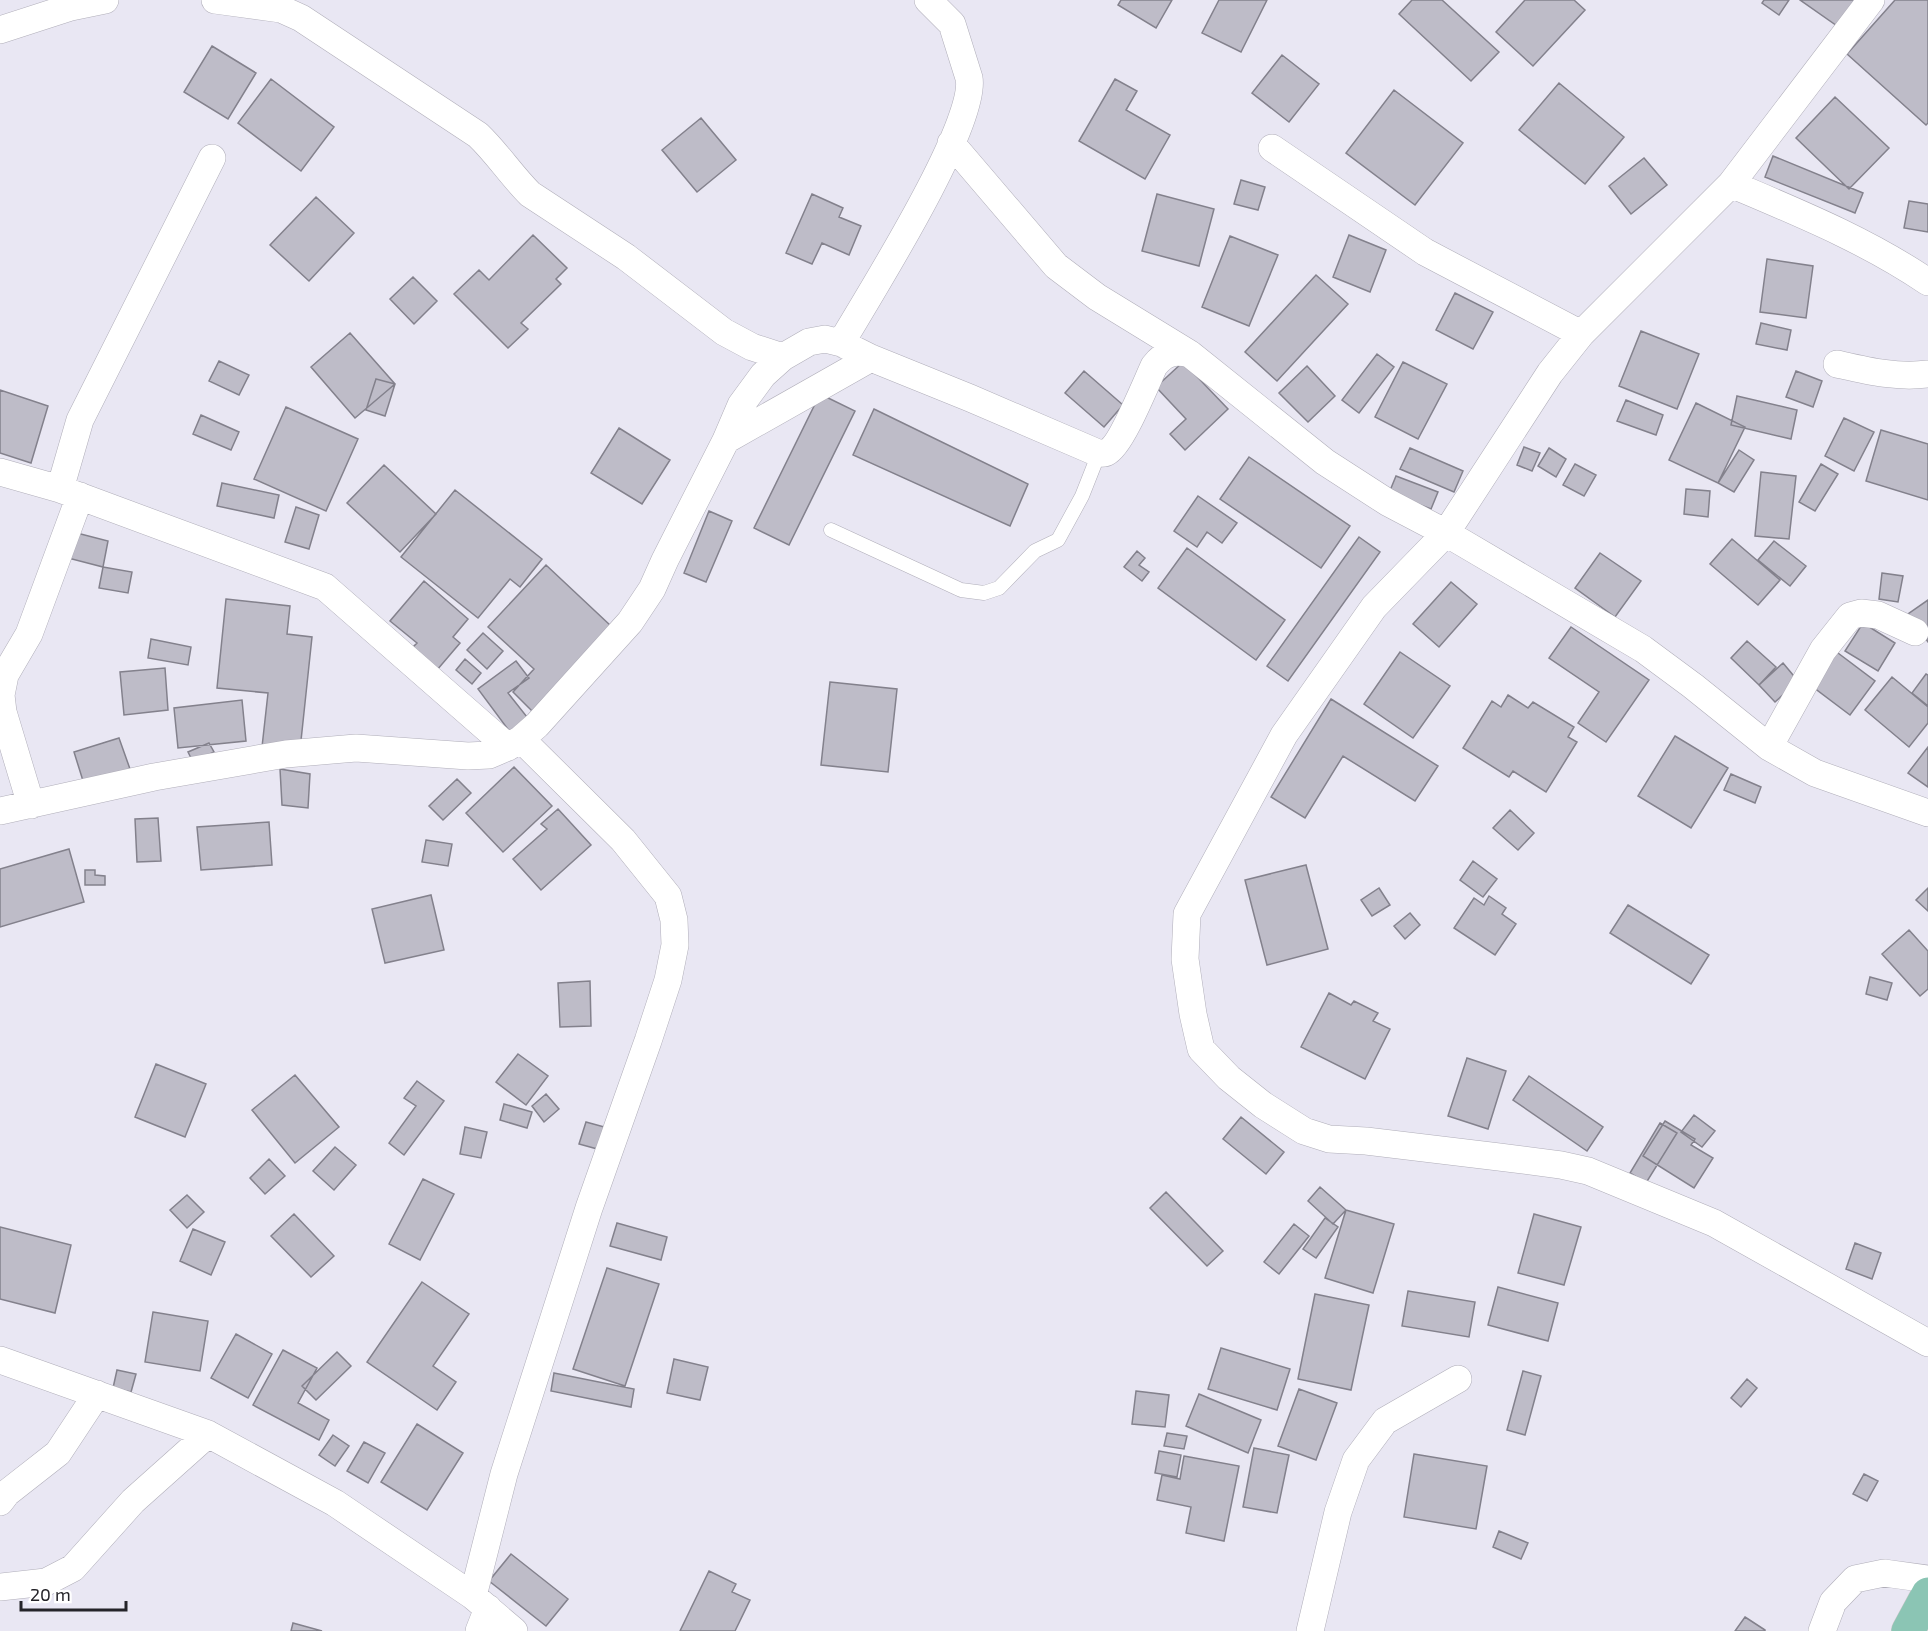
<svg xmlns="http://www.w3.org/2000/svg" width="1928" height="1631" font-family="'Exo 2',sans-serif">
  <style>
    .building { fill: #bebcc8; stroke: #83818c; stroke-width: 1.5 }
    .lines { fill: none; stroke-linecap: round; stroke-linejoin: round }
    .lane-casing { stroke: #b0aeb9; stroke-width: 15 }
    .street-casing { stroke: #b0aeb9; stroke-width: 28 }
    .primary-casing { stroke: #c6c6c7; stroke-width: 34 }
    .lane { stroke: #fff; stroke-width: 14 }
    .street { stroke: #fff; stroke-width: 27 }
    .primary { stroke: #8bc5b4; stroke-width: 33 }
  </style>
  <rect width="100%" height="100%" fill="#e9e7f3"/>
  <!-- building -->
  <path class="building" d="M 1121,0 L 1172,0 L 1156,28 L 1118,5 Z
    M 1219,0 L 1267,0 L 1241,52 L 1202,33 Z
    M 1412,0 L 1442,0 L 1499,52 L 1471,81 L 1399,14 Z
    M 1525,0 L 1574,0 L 1585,10 L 1533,66 L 1496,32 Z
    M 1764,0 L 1789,0 L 1779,15 L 1762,3 Z
    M 1800,0 L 1859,0 L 1840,28 Z
    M 1895,0 L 1928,0 L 1928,123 L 1926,125 L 1847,54 Z
    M 212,46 L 256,73 L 228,119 L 184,92 Z
    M 1282,55 L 1319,84 L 1289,122 L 1252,93 Z
    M 271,79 L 334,127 L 301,171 L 238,123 Z
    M 1115,79 L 1137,91 L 1126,110 L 1170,135 L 1145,179 L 1079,141 Z
    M 1559,83 L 1624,137 L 1585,184 L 1519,130 Z
    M 1394,90 L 1463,143 L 1415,205 L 1346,153 Z
    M 1835,97 L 1889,148 L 1849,189 L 1796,138 Z
    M 701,118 L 736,160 L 697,192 L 662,150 Z
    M 1773,156 L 1863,193 L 1855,213 L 1765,177 Z
    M 1644,158 L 1667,185 L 1631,214 L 1609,186 Z
    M 1241,180 L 1265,187 L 1258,210 L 1234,204 Z
    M 812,194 L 843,208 L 839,217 L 861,226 L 849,255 L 822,243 L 812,264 L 786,253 Z
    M 1157,194 L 1214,209 L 1199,266 L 1142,251 Z
    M 316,197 L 354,233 L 309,281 L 270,245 Z
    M 1909,201 L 1928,204 L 1928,232 L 1904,228 Z
    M 533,235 L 567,268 L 556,279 L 561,284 L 521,323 L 528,329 L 508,348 L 454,294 L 479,270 L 489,280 Z
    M 1349,235 L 1386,250 L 1370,292 L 1333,277 Z
    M 1230,236 L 1278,255 L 1249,326 L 1202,307 Z
    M 1767,259 L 1813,266 L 1806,318 L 1760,312 Z
    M 1316,275 L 1348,304 L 1277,381 L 1245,352 Z
    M 413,277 L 437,301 L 414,324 L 390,299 Z
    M 1455,293 L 1493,312 L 1473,349 L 1436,330 Z
    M 1761,323 L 1791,330 L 1787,350 L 1756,344 Z
    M 1641,331 L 1699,354 L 1677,409 L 1619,386 Z
    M 350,333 L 395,384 L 355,418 L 311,367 Z
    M 1377,354 L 1394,367 L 1359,413 L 1342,400 Z
    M 219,361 L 249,375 L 239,395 L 209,381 Z
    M 1183,362 L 1228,409 L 1185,450 L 1170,434 L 1186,419 L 1156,387 Z
    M 1403,362 L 1447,384 L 1418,439 L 1375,417 Z
    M 1307,366 L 1335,396 L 1308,422 L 1279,393 Z
    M 1084,371 L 1123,405 L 1104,427 L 1065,393 Z
    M 1796,371 L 1822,381 L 1813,407 L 1786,397 Z
    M 376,379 L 395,384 L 385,416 L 366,410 Z
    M 0,390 L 48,406 L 31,463 L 0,453 Z
    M 820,394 L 855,411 L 789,545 L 754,528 Z
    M 1737,396 L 1797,410 L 1791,439 L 1731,425 Z
    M 1626,400 L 1663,415 L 1656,435 L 1617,421 Z
    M 1696,403 L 1745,427 L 1718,483 L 1669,460 Z
    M 286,407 L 358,439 L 326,511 L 254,479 Z
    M 874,409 L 1028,484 L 1010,526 L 853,455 Z
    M 201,415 L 239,432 L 231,450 L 193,434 Z
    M 1844,418 L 1874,432 L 1854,471 L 1825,456 Z
    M 619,428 L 670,460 L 642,504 L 591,473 Z
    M 1881,430 L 1928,444 L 1928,500 L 1866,481 Z
    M 1524,447 L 1540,453 L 1532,471 L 1517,465 Z
    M 1410,448 L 1463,471 L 1454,492 L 1400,469 Z
    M 1549,448 L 1566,459 L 1556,477 L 1538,466 Z
    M 1739,450 L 1754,460 L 1734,492 L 1718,483 Z
    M 1249,457 L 1350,526 L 1321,568 L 1220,499 Z
    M 1575,464 L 1596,475 L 1584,496 L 1563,485 Z
    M 1821,464 L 1838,474 L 1815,511 L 1799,502 Z
    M 384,465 L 436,514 L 400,552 L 347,503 Z
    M 1761,472 L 1796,476 L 1789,539 L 1755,536 Z
    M 1396,476 L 1438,492 L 1431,509 L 1389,493 Z
    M 222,483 L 279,495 L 274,518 L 217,506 Z
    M 1686,489 L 1710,491 L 1708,517 L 1684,514 Z
    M 455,490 L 542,559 L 520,587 L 510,579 L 478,618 L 401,557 Z
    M 1198,496 L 1237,523 L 1222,543 L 1207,532 L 1197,547 L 1174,531 Z
    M 296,507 L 319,515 L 309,549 L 285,542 Z
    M 709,511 L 732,521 L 706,582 L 684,573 Z
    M 73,532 L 108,541 L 103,567 L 68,558 Z
    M 1359,537 L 1380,552 L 1288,681 L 1267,666 Z
    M 1732,539 L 1780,580 L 1758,605 L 1710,564 Z
    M 1774,541 L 1806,566 L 1790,586 L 1758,560 Z
    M 1187,548 L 1285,620 L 1256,660 L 1158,588 Z
    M 1137,551 L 1145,558 L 1139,565 L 1149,572 L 1142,581 L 1124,567 Z
    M 1600,553 L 1641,581 L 1615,617 L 1575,588 Z
    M 546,565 L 611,626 L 532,711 L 513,692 L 534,669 L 488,627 Z
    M 103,567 L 132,572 L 128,593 L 99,588 Z
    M 1882,573 L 1903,576 L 1898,602 L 1879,599 Z
    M 424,581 L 468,619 L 453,637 L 460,643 L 437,670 L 411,649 L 417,643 L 390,621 Z
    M 1451,582 L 1477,604 L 1439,647 L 1413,624 Z
    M 226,599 L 290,606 L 287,634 L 312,637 L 300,750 L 262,747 L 268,693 L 217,688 Z
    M 1928,600 L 1928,642 L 1908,614 Z
    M 1863,623 L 1895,643 L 1878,671 L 1845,651 Z
    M 1571,627 L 1649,680 L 1606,742 L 1578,723 L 1599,692 L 1549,658 Z
    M 483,633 L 503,651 L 487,669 L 467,650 Z
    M 151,639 L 191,647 L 188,665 L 148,658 Z
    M 1747,641 L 1776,667 L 1759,685 L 1731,658 Z
    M 1834,650 L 1875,681 L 1850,715 L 1809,684 Z
    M 1400,652 L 1450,686 L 1413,738 L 1364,704 Z
    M 465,659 L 481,673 L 472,684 L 456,670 Z
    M 516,661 L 529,678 L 508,693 L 531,722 L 513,736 L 478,689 Z
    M 1783,663 L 1798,681 L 1775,702 L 1759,685 Z
    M 165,668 L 168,710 L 124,715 L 120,672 Z
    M 1926,674 L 1928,675 L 1928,706 L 1912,693 Z
    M 1892,677 L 1928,707 L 1928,723 L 1909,747 L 1865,710 Z
    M 830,682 L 897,689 L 888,772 L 821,765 Z
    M 1508,695 L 1528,708 L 1533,702 L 1574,727 L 1568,737 L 1577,742 L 1546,792 L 1513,771 L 1509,777 L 1463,748 L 1492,701 L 1501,707 Z
    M 1331,699 L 1438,766 L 1415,801 L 1343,756 L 1305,818 L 1271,797 Z
    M 242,700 L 246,741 L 178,748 L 174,708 Z
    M 1675,736 L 1728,768 L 1691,828 L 1638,796 Z
    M 119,738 L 130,769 L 84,784 L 74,752 Z
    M 209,743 L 214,752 L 193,762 L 188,752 Z
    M 1928,747 L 1928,787 L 1908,773 Z
    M 514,767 L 552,806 L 503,852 L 466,813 Z
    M 280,769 L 310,774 L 308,808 L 282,805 Z
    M 1731,774 L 1761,787 L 1755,803 L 1724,790 Z
    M 457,779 L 471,793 L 443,820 L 429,806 Z
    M 558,809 L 591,845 L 541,890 L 513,859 L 547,829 L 541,824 Z
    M 1510,810 L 1534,833 L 1518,850 L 1493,828 Z
    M 158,818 L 161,861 L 137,862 L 135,819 Z
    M 269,822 L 272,865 L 201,870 L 197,827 Z
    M 426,840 L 452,844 L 448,866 L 422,862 Z
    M 69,849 L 84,902 L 0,927 L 0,869 Z
    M 1473,861 L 1497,879 L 1483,897 L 1460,880 Z
    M 1306,865 L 1328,949 L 1267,965 L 1245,880 Z
    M 85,870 L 95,870 L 95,875 L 105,876 L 105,885 L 85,885 Z
    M 1379,888 L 1390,905 L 1372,916 L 1361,900 Z
    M 1928,888 L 1928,911 L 1916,900 Z
    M 431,895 L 444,950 L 385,963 L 372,909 Z
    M 1489,896 L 1506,908 L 1502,914 L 1516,924 L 1495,955 L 1454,928 L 1474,898 L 1484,905 Z
    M 1628,905 L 1709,955 L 1691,984 L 1610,933 Z
    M 1410,913 L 1420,925 L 1405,939 L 1394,926 Z
    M 1909,930 L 1928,951 L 1928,989 L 1920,996 L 1882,954 Z
    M 1870,977 L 1892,983 L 1887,1000 L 1866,994 Z
    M 590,981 L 591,1026 L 560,1027 L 558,983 Z
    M 1329,993 L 1351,1005 L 1354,1001 L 1378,1013 L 1373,1021 L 1390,1029 L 1365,1079 L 1301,1047 Z
    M 518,1054 L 548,1076 L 526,1105 L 496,1082 Z
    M 1467,1058 L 1506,1071 L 1488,1129 L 1448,1116 Z
    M 156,1064 L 206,1084 L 185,1137 L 135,1117 Z
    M 295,1075 L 339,1127 L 295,1163 L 252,1110 Z
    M 1529,1076 L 1603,1127 L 1587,1151 L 1513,1100 Z
    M 417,1081 L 444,1101 L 404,1155 L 389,1143 L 416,1106 L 404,1098 Z
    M 546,1094 L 559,1109 L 544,1122 L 532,1106 Z
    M 504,1104 L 532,1112 L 527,1128 L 500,1120 Z
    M 1694,1115 L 1715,1131 L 1702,1147 L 1681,1132 Z
    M 1241,1117 L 1284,1152 L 1266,1174 L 1223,1139 Z
    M 1665,1121 L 1695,1139 L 1691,1145 L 1713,1158 L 1694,1188 L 1643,1156 Z
    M 586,1122 L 608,1128 L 601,1150 L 579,1144 Z
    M 1660,1123 L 1677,1133 L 1646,1183 L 1630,1173 Z
    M 465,1127 L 487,1132 L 481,1158 L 460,1154 Z
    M 335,1147 L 356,1165 L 334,1190 L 313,1171 Z
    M 269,1159 L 285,1176 L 265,1194 L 250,1178 Z
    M 423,1179 L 454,1194 L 420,1260 L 389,1244 Z
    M 1320,1187 L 1346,1210 L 1333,1224 L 1308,1201 Z
    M 1166,1192 L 1223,1251 L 1207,1266 L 1150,1208 Z
    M 187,1195 L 204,1212 L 187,1228 L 170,1210 Z
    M 1346,1210 L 1394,1224 L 1373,1293 L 1325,1278 Z
    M 294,1214 L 334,1256 L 311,1277 L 271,1236 Z
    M 1534,1214 L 1581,1227 L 1564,1285 L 1518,1273 Z
    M 1325,1218 L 1338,1227 L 1316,1258 L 1303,1249 Z
    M 617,1223 L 667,1237 L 661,1260 L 610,1246 Z
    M 1294,1224 L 1309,1236 L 1279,1274 L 1264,1262 Z
    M 0,1227 L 71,1245 L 55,1313 L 0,1299 Z
    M 193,1229 L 225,1242 L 211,1275 L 180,1261 Z
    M 1855,1243 L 1881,1253 L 1872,1279 L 1846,1269 Z
    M 607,1268 L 659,1284 L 625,1386 L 573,1369 Z
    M 422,1282 L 469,1314 L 433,1366 L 456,1382 L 437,1410 L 367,1362 Z
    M 1498,1287 L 1558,1303 L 1548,1341 L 1488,1325 Z
    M 1408,1291 L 1475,1302 L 1469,1337 L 1402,1326 Z
    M 1315,1294 L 1369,1305 L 1351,1390 L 1298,1379 Z
    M 153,1312 L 208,1321 L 200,1371 L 145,1362 Z
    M 236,1334 L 272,1354 L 248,1398 L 211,1378 Z
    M 1221,1348 L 1290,1369 L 1277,1410 L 1208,1389 Z
    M 283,1350 L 317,1368 L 298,1403 L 329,1420 L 319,1440 L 253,1405 Z
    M 337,1352 L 351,1366 L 316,1400 L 302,1386 Z
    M 674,1359 L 708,1367 L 700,1400 L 667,1393 Z
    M 117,1370 L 136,1374 L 131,1392 L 113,1388 Z
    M 1523,1371 L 1541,1376 L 1525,1435 L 1507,1430 Z
    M 554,1373 L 634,1389 L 631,1407 L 551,1391 Z
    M 1747,1379 L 1757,1388 L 1741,1407 L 1731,1398 Z
    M 1299,1389 L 1337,1403 L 1316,1460 L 1278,1446 Z
    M 1136,1391 L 1169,1395 L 1165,1427 L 1132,1424 Z
    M 1199,1394 L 1261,1420 L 1248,1453 L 1186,1426 Z
    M 417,1424 L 463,1453 L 427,1510 L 381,1482 Z
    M 1167,1433 L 1187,1436 L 1184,1449 L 1164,1446 Z
    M 333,1435 L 349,1446 L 335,1466 L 319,1455 Z
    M 364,1442 L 385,1453 L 368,1483 L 347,1471 Z
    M 1254,1448 L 1289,1455 L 1277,1513 L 1243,1507 Z
    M 1159,1451 L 1181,1455 L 1177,1477 L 1155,1473 Z
    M 1414,1454 L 1487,1466 L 1476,1529 L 1404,1517 Z
    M 1184,1456 L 1239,1466 L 1224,1541 L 1186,1533 L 1191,1507 L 1157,1500 L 1162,1475 L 1180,1479 Z
    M 1864,1474 L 1878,1481 L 1867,1501 L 1853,1494 Z
    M 1499,1531 L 1528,1543 L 1521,1559 L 1493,1547 Z
    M 511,1554 L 568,1599 L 546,1626 L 489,1581 Z
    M 709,1571 L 736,1584 L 732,1592 L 750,1600 L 735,1631 L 680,1631 Z
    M 1745,1617 L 1765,1630 L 1765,1631 L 1735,1631 Z
    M 293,1623 L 322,1631 L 291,1631 Z"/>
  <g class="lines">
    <!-- lane casing -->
    <g class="lane-casing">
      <path id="lane" d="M 831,530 L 961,590 L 984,593 L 999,588 L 1035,551 L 1058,540 L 1082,496 L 1099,453"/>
    </g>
    <!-- street casing -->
    <g class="street-casing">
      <path id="street" d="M 215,0 L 281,9 L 301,18 L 478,135 C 497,153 511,175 530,194 L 626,257 L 724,332 L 752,347 L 783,357
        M 1871,0 L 1731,184 L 1581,334 L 1550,373 L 1446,533 L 1374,607 L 1284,735 L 1187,914 L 1185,959 L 1193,1014 L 1201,1049 L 1229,1078 L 1263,1105 L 1304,1131 L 1329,1139 L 1366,1141 L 1499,1157 L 1561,1165 L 1588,1171 L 1714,1223 L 1928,1343
        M 0,30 L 71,7 L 105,0
        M 951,143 L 1056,266 L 1097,297 L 1190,354
        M 1272,148 L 1425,252 L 1581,334
        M 1731,184 C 1799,213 1866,240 1928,282
        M 841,343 C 868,297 978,123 969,78 L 952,24 L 928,0
        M 1837,364 C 1868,371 1896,378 1928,374
        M 726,440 L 871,358
        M 0,472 L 60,489 L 325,587 L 508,747
        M 60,489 L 80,420 L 212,158
        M 1769,747 L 1823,650 L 1850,616 L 1861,613 L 1878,615 L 1915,632
        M 31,805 L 3,712 L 1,695 L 5,675 L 29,634 L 80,496
        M 0,811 L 154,777 L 286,754 L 356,748 L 468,756 L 489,755 L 508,747 L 521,739 L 537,725 L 630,622 L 652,589 L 665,560 L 726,440 L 741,405 L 763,375 L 783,357 L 809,342 L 825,339 L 841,343 L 871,358 L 970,398 L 1098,453 C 1101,453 1104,454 1107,452 C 1121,446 1146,383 1154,366 C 1164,353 1174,350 1190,354 L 1325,462 L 1387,502 L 1446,533 L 1643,649 L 1693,686 L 1769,747 L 1815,773 L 1928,813
        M 0,1360 L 208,1434 L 335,1503 L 473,1596 L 514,1631
        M 0,1502 L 7,1493 L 58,1453 L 97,1394
        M 0,1587 L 46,1582 L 73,1568 L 133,1501 L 208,1434
        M 473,1596 L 504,1474 L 589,1208 L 648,1041 L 668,980 L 675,945 L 674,920 L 668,896 L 623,840 L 521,739
        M 479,1631 L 488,1608
        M 1310,1631 L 1338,1512 L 1356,1460 L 1385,1421 L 1458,1379
        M 1822,1631 L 1833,1602 L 1855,1579 L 1884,1573 L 1928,1579"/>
    </g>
    <!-- primary casing -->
    <g class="primary-casing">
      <path id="primary" d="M 1908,1631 L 1928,1594"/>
    </g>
    <!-- lane -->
    <use href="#lane" class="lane"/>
    <!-- street -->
    <use href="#street" class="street"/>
    <!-- primary -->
    <use href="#primary" class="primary"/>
  </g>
  <!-- scale -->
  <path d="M21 1601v9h105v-9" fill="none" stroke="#252429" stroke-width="3"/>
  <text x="30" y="1601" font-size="18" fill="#252429" stroke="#ffffff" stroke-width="4.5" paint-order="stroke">20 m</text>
</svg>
